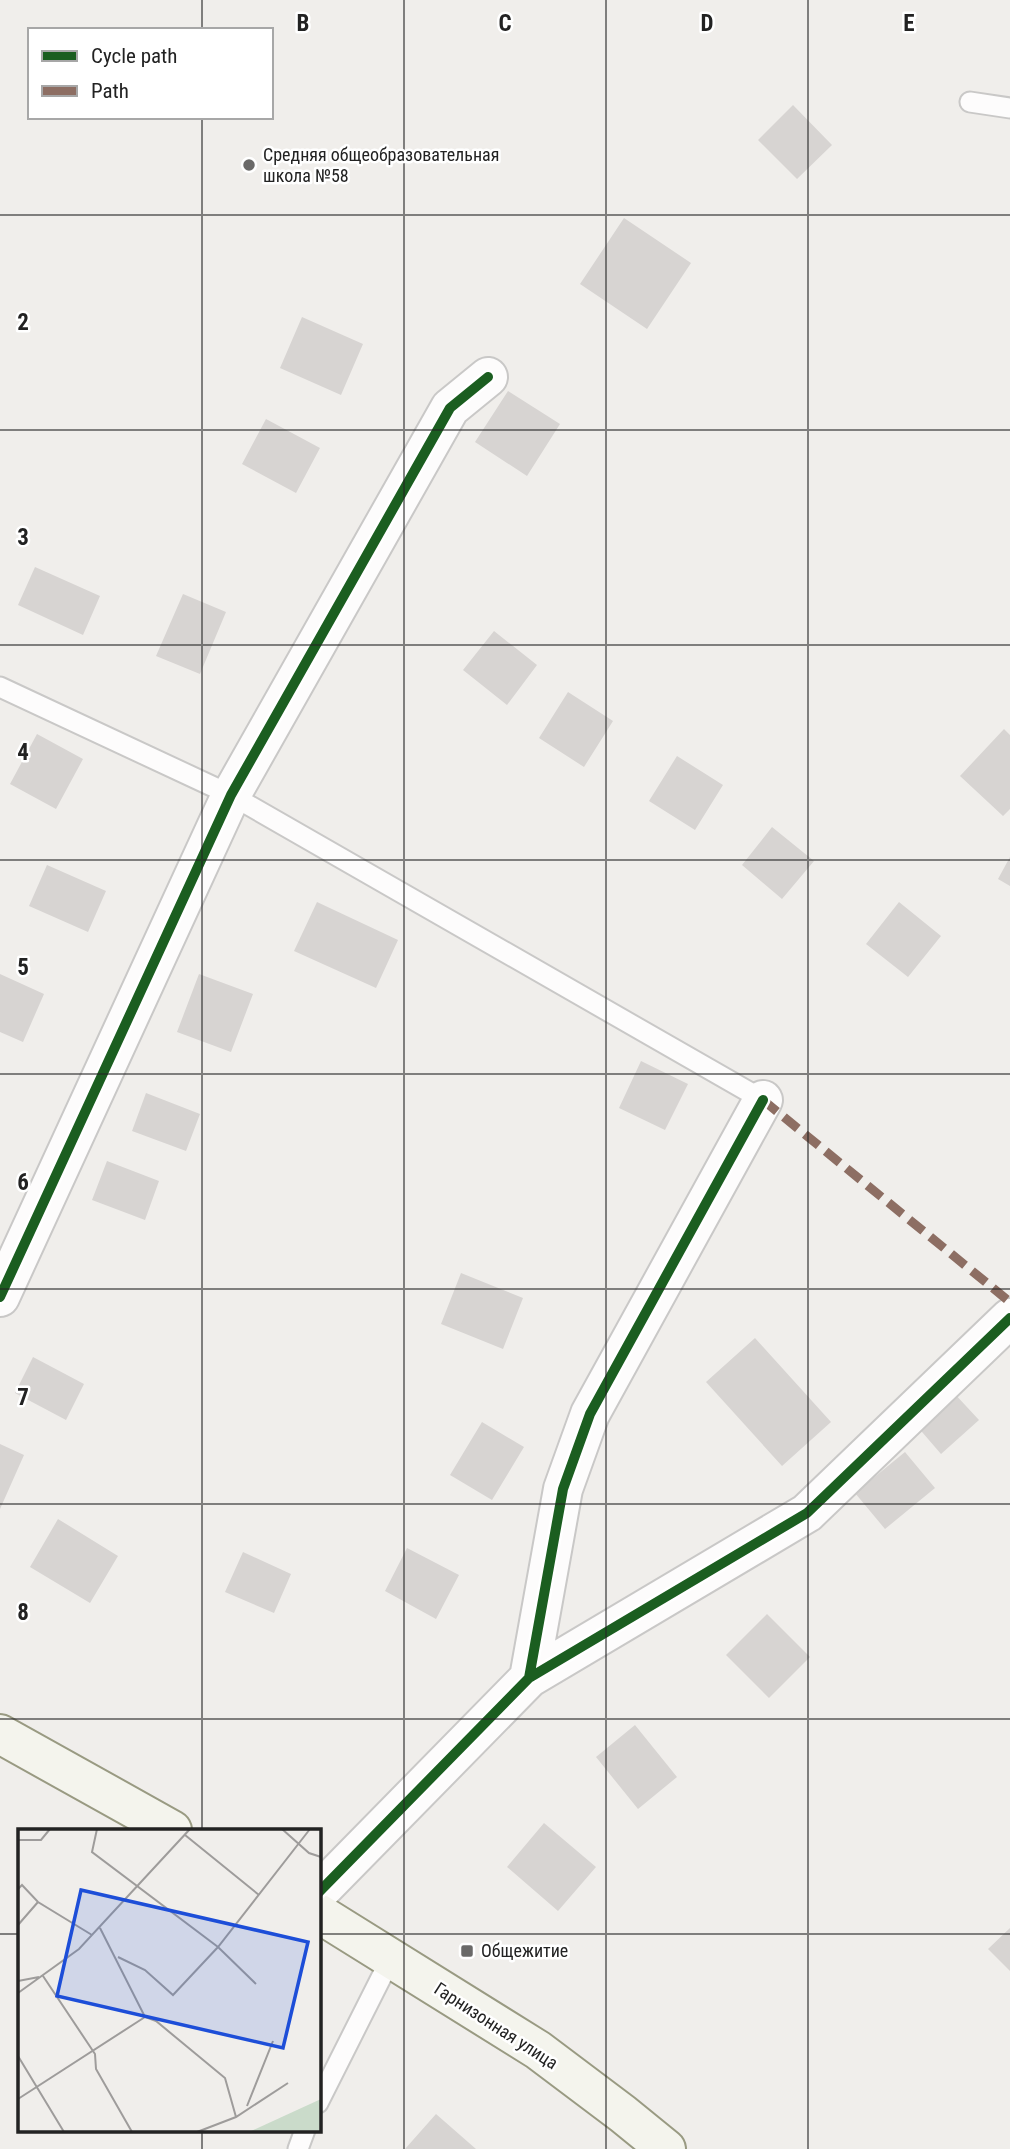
<svg xmlns="http://www.w3.org/2000/svg" width="1010" height="2149" font-family="'Roboto Condensed',sans-serif">
  <style>
    .building { fill: #d7d4d2 }
    .lines { fill: none; stroke-linecap: round; stroke-linejoin: round }
    .lane-casing { stroke: #c9c8c7; stroke-width: 23 }
    .street-casing { stroke: #c9c8c7; stroke-width: 42 }
    .secondary-casing { stroke: #999a82; stroke-width: 42 }
    .lane { stroke: #fdfcfc; stroke-width: 19 }
    .street { stroke: #fdfcfc; stroke-width: 38 }
    .secondary { stroke: #f4f4ed; stroke-width: 38 }
    .quiet { stroke: #8d6e63; stroke-width: 9; stroke-dasharray: 18 9; stroke-linecap: butt }
    .cycleway-casing { stroke: #fff; stroke-width: 15 }
    .cycleway { stroke: #1b5e20; stroke-width: 10 }
    .grid { fill: none; stroke: #222; stroke-width: 2; stroke-opacity: 0.55 }
    .poi-dot { fill: #6a6968; stroke: #fff; stroke-width: 2.5 }
    .labels { text-anchor: middle; stroke-width: 5; stroke-linejoin: round; paint-order: stroke }
    .poi-label { font-size: 18px; fill: #222; stroke: #fff; text-anchor: start }
    .street-label { font-size: 18px; fill: #222; stroke: #fff }
    .inset-road { fill: none; stroke: #9e9c9b; stroke-width: 2 }
    .view { fill: #1d4ed8; fill-opacity: 0.15; stroke: #1d4ed8; stroke-width: 3.5 }
    .inset-edge { fill: none; stroke: #222; stroke-width: 3.5 }
    .grid-label { font-size: 23px; text-anchor: middle; font-weight: bold; fill: #222; stroke: #fff; stroke-width: 5; stroke-linejoin: round; paint-order: stroke }
  </style>
  <rect width="100%" height="100%" fill="#f0eeeb"/>
  <!-- building -->
  <path class="building" d="M 793,105 L 832,145 L 797,179 L 758,140 Z
    M 624,218 L 691,263 L 647,329 L 580,284 Z
    M 302,317 L 363,344 L 341,395 L 280,368 Z
    M 508,391 L 560,424 L 527,476 L 475,442 Z
    M 266,419 L 320,448 L 296,493 L 242,464 Z
    M 35,567 L 100,596 L 83,635 L 18,605 Z
    M 183,594 L 226,612 L 200,674 L 156,656 Z
    M 494,631 L 537,665 L 507,705 L 463,670 Z
    M 568,692 L 613,721 L 584,767 L 539,738 Z
    M 1004,729 L 1010,735 L 1010,809 L 1003,816 L 960,776 Z
    M 37,734 L 83,759 L 56,809 L 10,784 Z
    M 677,756 L 723,785 L 695,830 L 649,801 Z
    M 772,827 L 814,861 L 782,899 L 742,865 Z
    M 1010,857 L 1010,886 L 998,879 Z
    M 47,865 L 106,891 L 88,932 L 29,906 Z
    M 317,902 L 398,940 L 376,988 L 294,951 Z
    M 899,902 L 941,936 L 908,977 L 866,944 Z
    M 0,974 L 44,994 L 23,1042 L 0,1032 Z
    M 199,974 L 253,994 L 231,1052 L 177,1032 Z
    M 641,1061 L 688,1084 L 665,1130 L 619,1108 Z
    M 146,1093 L 200,1114 L 186,1151 L 132,1131 Z
    M 107,1161 L 159,1181 L 145,1220 L 92,1200 Z
    M 461,1273 L 523,1298 L 503,1349 L 441,1324 Z
    M 755,1338 L 831,1422 L 782,1466 L 706,1382 Z
    M 33,1357 L 84,1384 L 66,1420 L 15,1393 Z
    M 953,1392 L 979,1420 L 941,1454 L 916,1425 Z
    M 482,1422 L 524,1447 L 492,1500 L 450,1475 Z
    M 0,1444 L 24,1455 L 0,1509 Z
    M 905,1452 L 935,1488 L 885,1529 L 855,1493 Z
    M 58,1519 L 118,1556 L 90,1603 L 30,1567 Z
    M 407,1548 L 459,1575 L 436,1619 L 385,1591 Z
    M 243,1552 L 291,1574 L 274,1613 L 225,1592 Z
    M 767,1614 L 810,1657 L 769,1698 L 726,1655 Z
    M 635,1725 L 677,1777 L 638,1809 L 596,1757 Z
    M 544,1823 L 596,1867 L 558,1911 L 507,1867 Z
    M 1010,1928 L 1010,1971 L 988,1949 Z
    M 436,2114 L 476,2149 L 405,2149 Z"/>
  <g class="lines">
    <!-- lane casing -->
    <g class="lane-casing">
      <path id="lane" d="M 970,102 L 1010,108
        M 0,687 L 231,795 L 763,1100
        M 318,2103 L 391,1958
        M 298,2149 L 305,2130"/>
    </g>
    <!-- street casing -->
    <g class="street-casing">
      <path id="street" d="M 0,1297 L 231,795 L 450,408 L 488,377
        M 529,1678 L 563,1489 L 590,1414 L 763,1100
        M 318,1893 L 529,1678 L 807,1513 L 1010,1318"/>
    </g>
    <!-- secondary casing -->
    <g class="secondary-casing">
      <path id="secondary" d="M 0,1734 L 172,1830
        M 318,1913 L 538,2050 L 623,2114 L 666,2149"/>
    </g>
    <!-- lane -->
    <use href="#lane" class="lane"/>
    <!-- street -->
    <use href="#street" class="street"/>
    <!-- secondary -->
    <use href="#secondary" class="secondary"/>
    <!-- quiet -->
    <path class="quiet" d="M 763,1100 L 1010,1302"/>
    <!-- cycleway casing -->
    <g class="cycleway-casing">
      <path id="cycleway" d="M 0,1297 L 231,795 L 450,408 L 488,377
        M 529,1678 L 563,1489 L 590,1414 L 763,1100
        M 318,1893 L 529,1678 L 807,1513 L 1010,1318"/>
    </g>
    <!-- cycleway -->
    <use href="#cycleway" class="cycleway"/>
  </g>
  <!-- grid -->
  <path class="grid" d="M 202,0 L 202,30M 404,0 L 404,2149M 606,0 L 606,2149M 808,0 L 808,2149M 202,117 L 202,1830M 0,215 L 1010,215M 0,430 L 1010,430M 0,645 L 1010,645M 0,860 L 1010,860M 0,1074 L 1010,1074M 0,1289 L 1010,1289M 0,1504 L 1010,1504M 0,1719 L 1010,1719M 0,1934 L 19,1934M 318,1934 L 1010,1934M 202,2130 L 202,2149"/>
  <!-- markers -->
  <g class="poi-dot">
    <circle cx="249" cy="165" r="7"/>
    <rect x="460" y="1944" width="14" height="14" rx="3.5"/>
  </g>
  <g class="labels">
    <!-- poi labels -->
    <g class="poi-label">
      <text x="263" y="161">Средняя общеобразовательная<tspan x="263" dy="21">школа №58</tspan></text>
      <text x="481" y="1957">Общежитие</text>
    </g>
    <!-- street labels -->
    <g class="street-label">
      <text transform="translate(496 2026) rotate(33)" y="6">Гарнизонная улица</text>
    </g>
  </g>
  <!-- overview -->
  <g transform="translate(18 1829)">
    <rect width="303" height="303" fill="#f0eeeb"/>
    <path d="M 303,270 L 303,303 L 231,303 Z" fill="#cadbca"/>
    <path class="inset-road" d="M 79,0 L 74,23 L 200,118 L 238,155M 264,0 L 291,24 L 303,28M 167,6 L 241,66M 0,11 L 23,11 L 32,0M 0,60 L 4,56 L 20,73 L 74,106M 0,96 L 20,73M 82,99 L 127,188 L 138,192 L 207,249 L 218,288M 100,128 L 127,141 L 155,166 L 200,118 L 292,0M 25,147 L 77,225 L 78,240 L 114,303M 0,152 L 21,148M 0,164 L 61,120 L 172,0M 0,227 L 46,303M 0,270 L 127,188M 229,277 L 255,212M 179,303 L 218,288 L 270,254"/>
    <path class="view" d="M 63,61 L 290,113 L 265,219 L 39,167 Z"/>
    <rect width="303" height="303" class="inset-edge"/>
  </g>
  <g class="grid-label">
    <text x="303" y="31">B</text>
    <text x="505" y="31">C</text>
    <text x="707" y="31">D</text>
    <text x="909" y="31">E</text>
    <text x="23" y="330">2</text>
    <text x="23" y="545">3</text>
    <text x="23" y="760">4</text>
    <text x="23" y="975">5</text>
    <text x="23" y="1190">6</text>
    <text x="23" y="1405">7</text>
    <text x="23" y="1620">8</text>
  </g>
  <!-- legend -->
  <rect x="28" y="28" width="245" height="91" fill="#ffffff" stroke="#a7a7a7" stroke-width="2"/>
  <rect x="42" y="51" width="35" height="10" fill="#1b5e20" stroke="#a7a7a7" stroke-width="2"/>
  <text x="91" y="63" font-size="21" fill="#222222">Cycle path</text>
  <rect x="42" y="86" width="35" height="10" fill="#8d6e63" stroke="#a7a7a7" stroke-width="2"/>
  <text x="91" y="98" font-size="21" fill="#222222">Path</text>
</svg>
